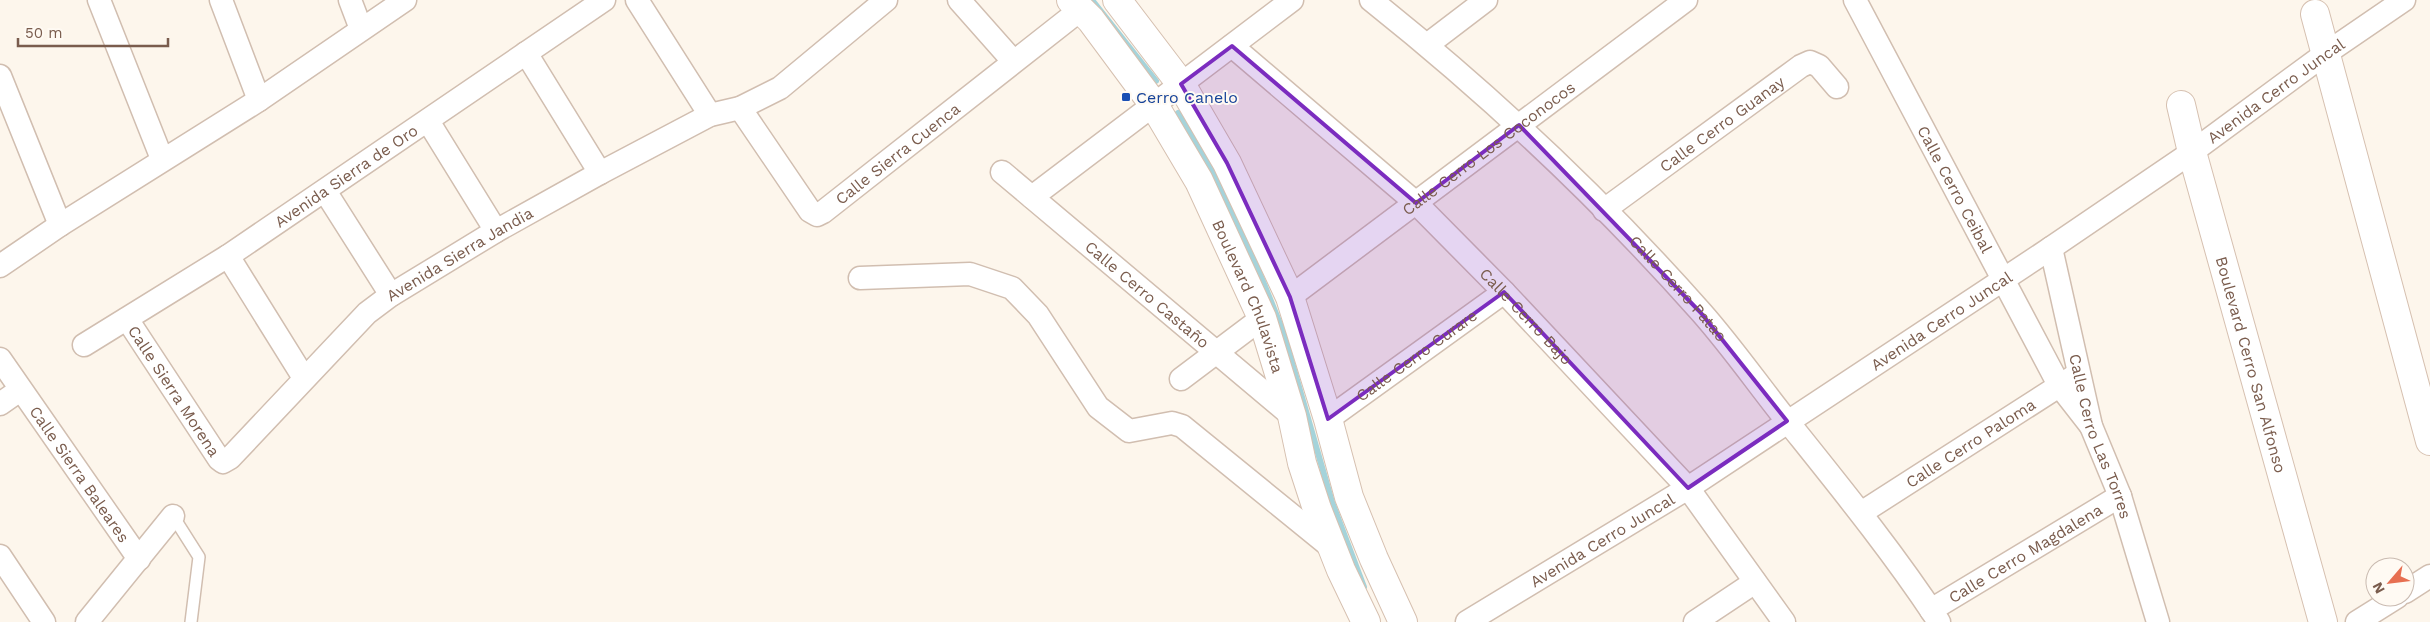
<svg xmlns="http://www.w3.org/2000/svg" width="2430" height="622" font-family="'Work Sans',sans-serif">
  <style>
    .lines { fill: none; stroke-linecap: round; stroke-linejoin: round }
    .stream { stroke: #a5d3da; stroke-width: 6 }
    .lane-casing { stroke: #d1beb0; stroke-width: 14 }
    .street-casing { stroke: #d1beb0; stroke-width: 25 }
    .secondary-casing { stroke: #d6c0b0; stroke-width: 30 }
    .lane { stroke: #fff; stroke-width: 11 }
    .street { stroke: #fff; stroke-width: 22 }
    .secondary { stroke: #fff; stroke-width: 28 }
    .marked { fill: #7b2cbf; fill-opacity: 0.2; stroke: #7b2cbf; stroke-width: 4; stroke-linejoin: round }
    .transit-dot { fill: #1a4fb4; stroke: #fffaf3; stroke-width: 2 }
    .labels { text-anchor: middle; stroke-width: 4; stroke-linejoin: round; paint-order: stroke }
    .street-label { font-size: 16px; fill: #7a5c4d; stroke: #fffaf3 }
    .transit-label { font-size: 16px; fill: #164399; stroke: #fffaf3; text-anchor: start }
  </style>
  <rect width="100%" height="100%" fill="#fdf6ec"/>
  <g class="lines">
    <!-- stream -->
    <path class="stream" d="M 1092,0 L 1156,81
      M 1178,113 L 1213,172 L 1260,274 L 1283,331 L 1332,502 L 1364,587"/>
    <!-- lane casing -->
    <g class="lane-casing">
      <path id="lane" d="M 173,516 L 199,557 L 191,622"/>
    </g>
    <!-- street casing -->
    <g class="street-casing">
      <g id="street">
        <path d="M 99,0 L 162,159"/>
        <path d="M 221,0 L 259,100"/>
        <path d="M 350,0 L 361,29"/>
        <path d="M 637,0 L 710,115"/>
        <path d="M 959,0 L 1013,61"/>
        <path id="s1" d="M 1371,0 C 1489,94 1600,198 1701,312 C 1732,347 1759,386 1788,422 C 1840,487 1893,552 1939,622"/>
        <path id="s2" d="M 1855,0 L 2059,385 L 2091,426"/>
        <path d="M 1427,45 L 1486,0"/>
        <path id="s3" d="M 1232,46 L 1416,203 L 1504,292 L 1688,488 L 1784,622"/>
        <path d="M 526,53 L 600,173"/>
        <path d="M 0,76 L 60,225"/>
        <path id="s4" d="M 740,108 L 810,211 L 817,215 L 823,212 L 1080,10"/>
        <path d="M 428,121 L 496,231"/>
        <path id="s5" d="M 1002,172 L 1292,416"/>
        <path d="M 325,191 L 391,295"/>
        <path d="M 1032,197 L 1292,0"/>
        <path id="s6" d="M 1604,210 L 1801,66 L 1810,62 L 1819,66 L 1837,87"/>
        <path id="s7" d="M 2051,248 L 2091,426 L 2120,496 L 2158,622"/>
        <path d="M 228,256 L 304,378"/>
        <path d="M 0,266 L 60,225 L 259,100 L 405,0"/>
        <path d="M 860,278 L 970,274 L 1012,288 L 1038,315 L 1098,407 L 1129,431 L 1172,423 L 1182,426 L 1332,548"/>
        <path id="s8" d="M 1290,297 L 1686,0"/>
        <path id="s9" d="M 127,319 L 219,459 L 223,462 L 230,458 L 367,313 L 391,295 L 496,231 L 600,173 L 710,115 L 740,108 L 780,88 L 886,0"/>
        <path id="s10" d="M 84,345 L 228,256 L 604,0"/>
        <path id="s11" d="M 0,359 L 139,559"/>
        <path d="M 1181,379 L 1262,318"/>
        <path d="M 0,404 L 20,390"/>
        <path id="s12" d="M 1328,419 L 1504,292"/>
        <path id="s13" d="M 1861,513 L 2073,377"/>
        <path d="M 0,556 L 44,622"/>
        <path d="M 2405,592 L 2430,576"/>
        <path id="s14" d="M 1931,610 L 2120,496"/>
        <path d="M 87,622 L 173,516"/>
        <path id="s15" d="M 1467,622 L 1688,488 L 2051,248 L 2192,152 L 2325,54 L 2404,0"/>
        <path d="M 1695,622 L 1755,582"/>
        <path d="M 2357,622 L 2397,597"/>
      </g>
    </g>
    <!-- secondary casing -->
    <g class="secondary-casing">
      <g id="secondary">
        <path id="s16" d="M 1071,0 L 1091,20 L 1154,105 L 1199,181 L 1262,318 L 1292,416 L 1302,463 L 1317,509 L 1341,570 L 1366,622"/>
        <path d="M 1117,0 L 1181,84 L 1227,163 L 1290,297 L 1328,419 L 1349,497 L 1374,559 L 1403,622"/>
        <path d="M 2315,14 L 2430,441"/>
        <path id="s17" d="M 2181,105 L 2192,152 L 2323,622"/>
      </g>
    </g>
    <!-- lane -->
    <use href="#lane" class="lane"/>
    <!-- street -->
    <use href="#street" class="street"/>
    <!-- secondary -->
    <use href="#secondary" class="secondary"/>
  </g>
  <!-- marked area -->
  <path class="marked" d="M 1232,46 L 1416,203 L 1519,125 L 1701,313 L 1787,421 L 1688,488 L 1504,292 L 1328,419 L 1290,297 L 1227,163 L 1181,84 Z"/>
  <!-- markers -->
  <rect class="transit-dot" x="1121" y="92" width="10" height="10" rx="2.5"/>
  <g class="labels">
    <!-- street labels -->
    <g class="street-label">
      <text dy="6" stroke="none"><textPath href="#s15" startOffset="968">Avenida Cerro Juncal</textPath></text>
      <text dy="6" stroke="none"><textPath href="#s6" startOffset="146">Calle Cerro Guanay</textPath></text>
      <text dy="6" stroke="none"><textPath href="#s8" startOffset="248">Calle Cerro Los Coconocos</textPath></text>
      <text dy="6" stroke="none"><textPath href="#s4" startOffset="234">Calle Sierra Cuenca</textPath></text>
      <text dy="6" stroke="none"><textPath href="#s10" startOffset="312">Avenida Sierra de Oro</textPath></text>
      <text dy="6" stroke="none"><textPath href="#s2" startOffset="214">Calle Cerro Ceibal</textPath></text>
      <text dy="6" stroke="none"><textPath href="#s9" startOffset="490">Avenida Sierra Jandia</textPath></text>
      <text dy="6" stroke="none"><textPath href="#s1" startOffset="422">Calle Cerro Patao</textPath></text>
      <text dy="6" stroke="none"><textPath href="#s5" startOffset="190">Calle Cerro Castaño</textPath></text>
      <text dy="6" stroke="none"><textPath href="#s16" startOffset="348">Boulevard Chulavista</textPath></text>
      <text dy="6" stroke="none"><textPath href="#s3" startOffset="400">Calle Cerro Bajo</textPath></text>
      <text dy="6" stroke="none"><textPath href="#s15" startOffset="562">Avenida Cerro Juncal</textPath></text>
      <text dy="6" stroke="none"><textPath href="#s12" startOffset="109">Calle Cerro Curare</textPath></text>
      <text dy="6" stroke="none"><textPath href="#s17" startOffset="269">Boulevard Cerro San Alfonso</textPath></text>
      <text dy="6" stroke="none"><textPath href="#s9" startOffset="86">Calle Sierra Morena</textPath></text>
      <text dy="6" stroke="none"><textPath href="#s7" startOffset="195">Calle Cerro Las Torres</textPath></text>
      <text dy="6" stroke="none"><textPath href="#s13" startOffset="130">Calle Cerro Paloma</textPath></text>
      <text dy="6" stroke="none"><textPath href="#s11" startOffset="140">Calle Sierra Baleares</textPath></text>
      <text dy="6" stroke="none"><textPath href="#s15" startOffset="158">Avenida Cerro Juncal</textPath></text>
      <text dy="6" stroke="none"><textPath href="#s14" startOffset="110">Calle Cerro Magdalena</textPath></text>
    </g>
    <!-- transit labels -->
    <g class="transit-label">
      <text x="1136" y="103">Cerro Canelo</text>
    </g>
  </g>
  <!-- north arrow -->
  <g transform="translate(2390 582) rotate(242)"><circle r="24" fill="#fffaf3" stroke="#cabbb1"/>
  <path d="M0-4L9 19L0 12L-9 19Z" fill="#e76f51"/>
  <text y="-8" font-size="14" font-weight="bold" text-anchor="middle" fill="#7a5c4d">N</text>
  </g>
  <!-- scale -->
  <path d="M18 38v8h150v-8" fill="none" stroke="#7a5c4d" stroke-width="2.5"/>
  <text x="25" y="38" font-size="15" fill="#7a5c4d" stroke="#fffaf3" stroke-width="4" paint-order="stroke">50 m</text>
</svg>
